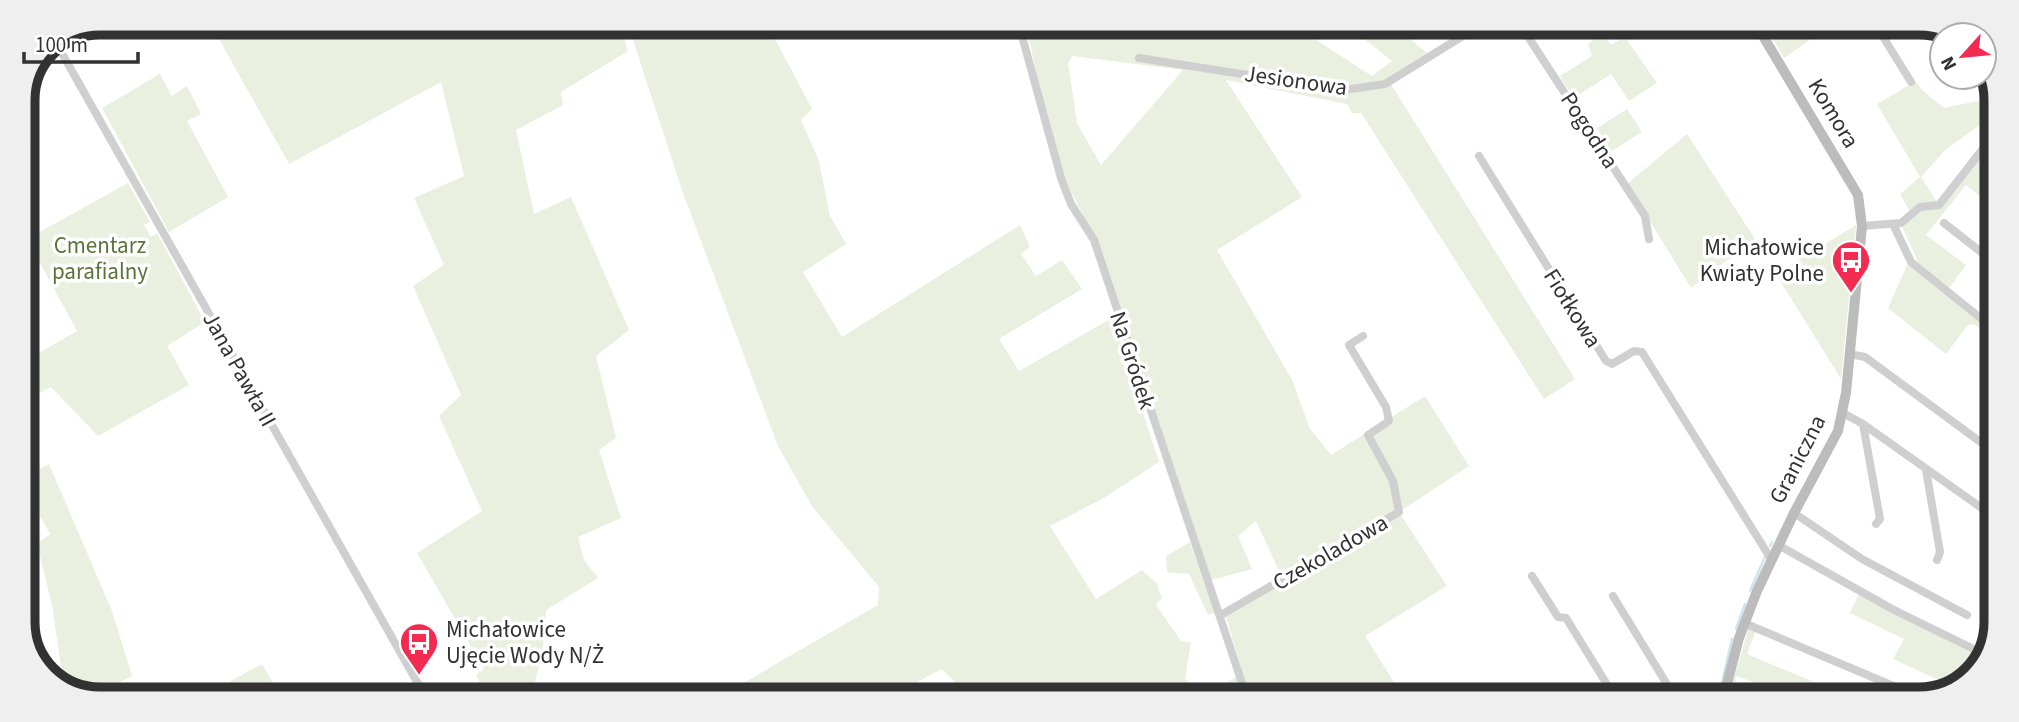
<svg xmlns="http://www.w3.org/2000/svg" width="2019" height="722" font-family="'Source Sans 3',sans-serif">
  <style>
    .green { fill: #eaf0e0; fill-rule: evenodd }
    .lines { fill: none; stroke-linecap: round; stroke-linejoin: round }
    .stream { stroke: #cce6f0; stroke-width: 2.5 }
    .street { stroke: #cfcfcf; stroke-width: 8 }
    .secondary { stroke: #bcbcbc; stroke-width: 10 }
    .labels { text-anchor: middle; stroke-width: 7; stroke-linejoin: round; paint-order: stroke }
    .street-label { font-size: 23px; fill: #323232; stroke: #fff }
    .park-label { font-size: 23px; fill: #5c733b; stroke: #fff }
    .poi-label { font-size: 23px; fill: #323232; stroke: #fff; text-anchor: end }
    .rim { fill: none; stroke: #323232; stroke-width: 9 }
  </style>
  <rect width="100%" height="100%" fill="#fff"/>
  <!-- green -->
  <path class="green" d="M 210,23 L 522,24 L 525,27 L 531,24 L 619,24 L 628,51 L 561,92 L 563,105 L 516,130 L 534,214 L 571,197 L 629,330 L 596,356 L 616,438 L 599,450 L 621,518 L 578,537 L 584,560 L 598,578 L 546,610 L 543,648 L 532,696 L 487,696 L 476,675 L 484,669 L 417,553 L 482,511 L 439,416 L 461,395 L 413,286 L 444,265 L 414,198 L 464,176 L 441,82 L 289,164 Z
    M 651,24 L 792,24 L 773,35 L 812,109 L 801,120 L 819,161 L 830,216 L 846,244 L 803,272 L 842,337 L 1020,225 L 1030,247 L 1021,254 L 1036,276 L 1062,260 L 1082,289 L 999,339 L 1019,371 L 1112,318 L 1159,462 L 1102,499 L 1050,526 L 1096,599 L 1142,570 L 1157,584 L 1162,598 L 1156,605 L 1181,641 L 1191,642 L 1185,679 L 1204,696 L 1236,677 L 1242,698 L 969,697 L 942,669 L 888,697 L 719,697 L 878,605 L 879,587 L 812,506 L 778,446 L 683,193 L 630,31 Z
    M 1023,25 L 1293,25 L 1372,76 L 1392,61 L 1347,25 L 1394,26 L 1427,53 L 1387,78 L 1575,379 L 1544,399 L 1361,113 L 1352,113 L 1347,104 L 1226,80 L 1302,197 L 1217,250 L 1292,380 L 1310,429 L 1331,455 L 1425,396 L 1469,466 L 1399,512 L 1447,586 L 1365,636 L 1404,698 L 1250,698 L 1226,617 L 1284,582 L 1256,521 L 1238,536 L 1252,569 L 1211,580 L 1097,238 C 1068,194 1048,140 1038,88 C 1034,66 1033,45 1023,25 ZM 1072,56 L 1183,70 L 1101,165 L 1077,123 L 1068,63 Z
    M 1619,26 L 1637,26 L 1625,37 L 1657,83 L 1629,101 L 1611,74 L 1574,98 L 1560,76 L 1592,56 L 1588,44 L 1603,33 L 1611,45 L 1625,37 Z
    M 1766,26 L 1830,26 L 1784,58 Z
    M 160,74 L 172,96 L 187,86 L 201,114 L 187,121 L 228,197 L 169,232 L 102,108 Z
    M 1916,81 L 1922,90 L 1944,108 L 1996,97 L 1993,131 L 1981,124 L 1945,150 L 1921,177 L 1937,202 L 1910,212 L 1900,194 L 1920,177 L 1877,104 Z
    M 1627,109 L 1642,132 L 1610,152 L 1597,128 Z
    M 1687,134 L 1755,239 L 1691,288 L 1627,184 Z
    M 1996,138 L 1995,209 L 1966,185 L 1926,235 L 1966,265 L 1949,288 L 1919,264 L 1902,226 L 1923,210 L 1942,207 Z
    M 128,183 L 150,222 L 144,225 L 151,237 L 157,233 L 205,322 L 167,346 L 189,385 L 98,436 L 51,387 L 23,402 L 23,362 L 77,331 L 27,239 Z
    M 1856,225 L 1856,227 L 1841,379 L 1776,274 Z
    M 1908,263 L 1994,333 L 1994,338 L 1974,324 L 1968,325 L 1946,354 L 1888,308 Z
    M 49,464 L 112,611 L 132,676 L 108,688 L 109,695 L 76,695 L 64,687 L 52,605 L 37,544 L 50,534 L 23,485 L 23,477 Z
    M 1190,542 L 1215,613 L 1208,615 L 1189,574 L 1167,572 L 1166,556 Z
    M 1859,594 L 1985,656 L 1966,683 L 1954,687 L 1893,659 L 1904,639 L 1850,613 Z
    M 1750,623 L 1756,630 L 1747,654 L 1854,699 L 1796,699 L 1737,676 L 1731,699 L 1728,699 Z
    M 262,664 L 281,696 L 240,696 L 237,691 L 228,696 L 203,696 Z"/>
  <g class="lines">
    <!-- stream -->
    <path class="stream" d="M 1770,546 L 1772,542
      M 1750,591 L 1765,557
      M 1736,629 L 1745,604
      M 1719,696 L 1732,639"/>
    <!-- street -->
    <path class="street" d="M 1019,25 L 1061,178 L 1071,204 L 1094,240 L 1247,698
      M 1521,26 L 1645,216 L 1649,239
      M 1877,27 L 1911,82
      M 55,41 L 425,696
      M 1139,58 L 1344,90 L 1385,84 L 1479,26
      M 1479,156 L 1606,361 L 1612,364 L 1634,351 L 1642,352 L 1771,559
      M 1944,223 L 1995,263
      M 1893,224 L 1911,262 L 1994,329
      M 1862,226 L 1901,223 L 1920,207 L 1939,205 L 1996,132
      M 1849,354 L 1865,357 L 1994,452
      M 1843,413 L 1863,424 L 1993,516
      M 1863,424 L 1880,519 L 1876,524
      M 1926,470 L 1940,552 L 1937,560
      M 1794,513 L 1862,559 L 1967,615
      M 1778,545 L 1894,610 L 1986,655
      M 1532,576 L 1558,617 L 1566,618 L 1616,699
      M 1613,596 L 1676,699
      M 1221,615 L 1399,512 L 1393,481 L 1368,435 L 1389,421 L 1386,407 L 1349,345 L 1363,336
      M 1744,623 L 1922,698"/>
    <!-- secondary -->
    <path class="secondary" d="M 1723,699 L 1739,638 L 1757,591 L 1794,513 L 1838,431 L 1846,393 L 1862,226 L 1858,195 L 1757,26"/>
  </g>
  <!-- icons -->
  <defs>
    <g id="bus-pin" transform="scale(2.0125)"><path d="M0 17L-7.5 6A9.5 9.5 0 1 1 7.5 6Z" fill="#f32b51" stroke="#fff"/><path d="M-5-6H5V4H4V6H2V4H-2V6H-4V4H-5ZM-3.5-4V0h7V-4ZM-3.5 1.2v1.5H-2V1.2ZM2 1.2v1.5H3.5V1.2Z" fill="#fff"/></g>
  </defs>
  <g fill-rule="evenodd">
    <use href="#bus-pin" x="1851" y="260"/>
    <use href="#bus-pin" x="419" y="642"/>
  </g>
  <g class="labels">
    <!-- street labels -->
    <g class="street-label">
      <text transform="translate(1296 80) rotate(8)" y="8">Jesionowa</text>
      <text transform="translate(1834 113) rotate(59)" y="8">Komora</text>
      <text transform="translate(1590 130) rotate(57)" y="8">Pogodna</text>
      <text transform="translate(1573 308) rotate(58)" y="8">Fiołkowa</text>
      <text transform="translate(1133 360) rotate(72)" y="8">Na Gródek</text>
      <text transform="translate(240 369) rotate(61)" y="8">Jana Pawła II</text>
      <text transform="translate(1797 459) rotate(-63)" y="8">Graniczna</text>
      <text transform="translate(1330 552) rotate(-30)" y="8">Czekoladowa</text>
    </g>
    <!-- park labels -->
    <g class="park-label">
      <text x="100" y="253">Cmentarz<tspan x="100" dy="26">parafialny</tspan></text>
    </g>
    <!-- poi labels -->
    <g class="poi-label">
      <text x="1824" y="255">Michałowice<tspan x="1824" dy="26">Kwiaty Polne</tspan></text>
      <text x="446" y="637" text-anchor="start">Michałowice<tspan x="446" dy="26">Ujęcie Wody N/Ż</tspan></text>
    </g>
  </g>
  <!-- crop -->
  <path d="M0 0H2019V722H0ZM100 35H1919A65 65 0 0 1 1984 100V622A65 65 0 0 1 1919 687H100A65 65 0 0 1 35 622V100A65 65 0 0 1 100 35Z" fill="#efefef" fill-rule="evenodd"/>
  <path class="rim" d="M100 35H1919A65 65 0 0 1 1984 100V622A65 65 0 0 1 1919 687H100A65 65 0 0 1 35 622V100A65 65 0 0 1 100 35Z"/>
  <!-- north arrow -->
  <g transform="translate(1963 56) rotate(243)"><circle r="33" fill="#ffffff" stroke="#adadad" stroke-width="2"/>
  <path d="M0-5L12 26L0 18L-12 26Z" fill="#f32b51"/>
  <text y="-10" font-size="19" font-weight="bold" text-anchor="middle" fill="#323232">N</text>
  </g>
  <!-- scale -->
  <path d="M24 52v10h114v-10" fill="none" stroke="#323232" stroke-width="3.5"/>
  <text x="35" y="52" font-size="21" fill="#323232" stroke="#ffffff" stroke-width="5" paint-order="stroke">100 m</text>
</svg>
